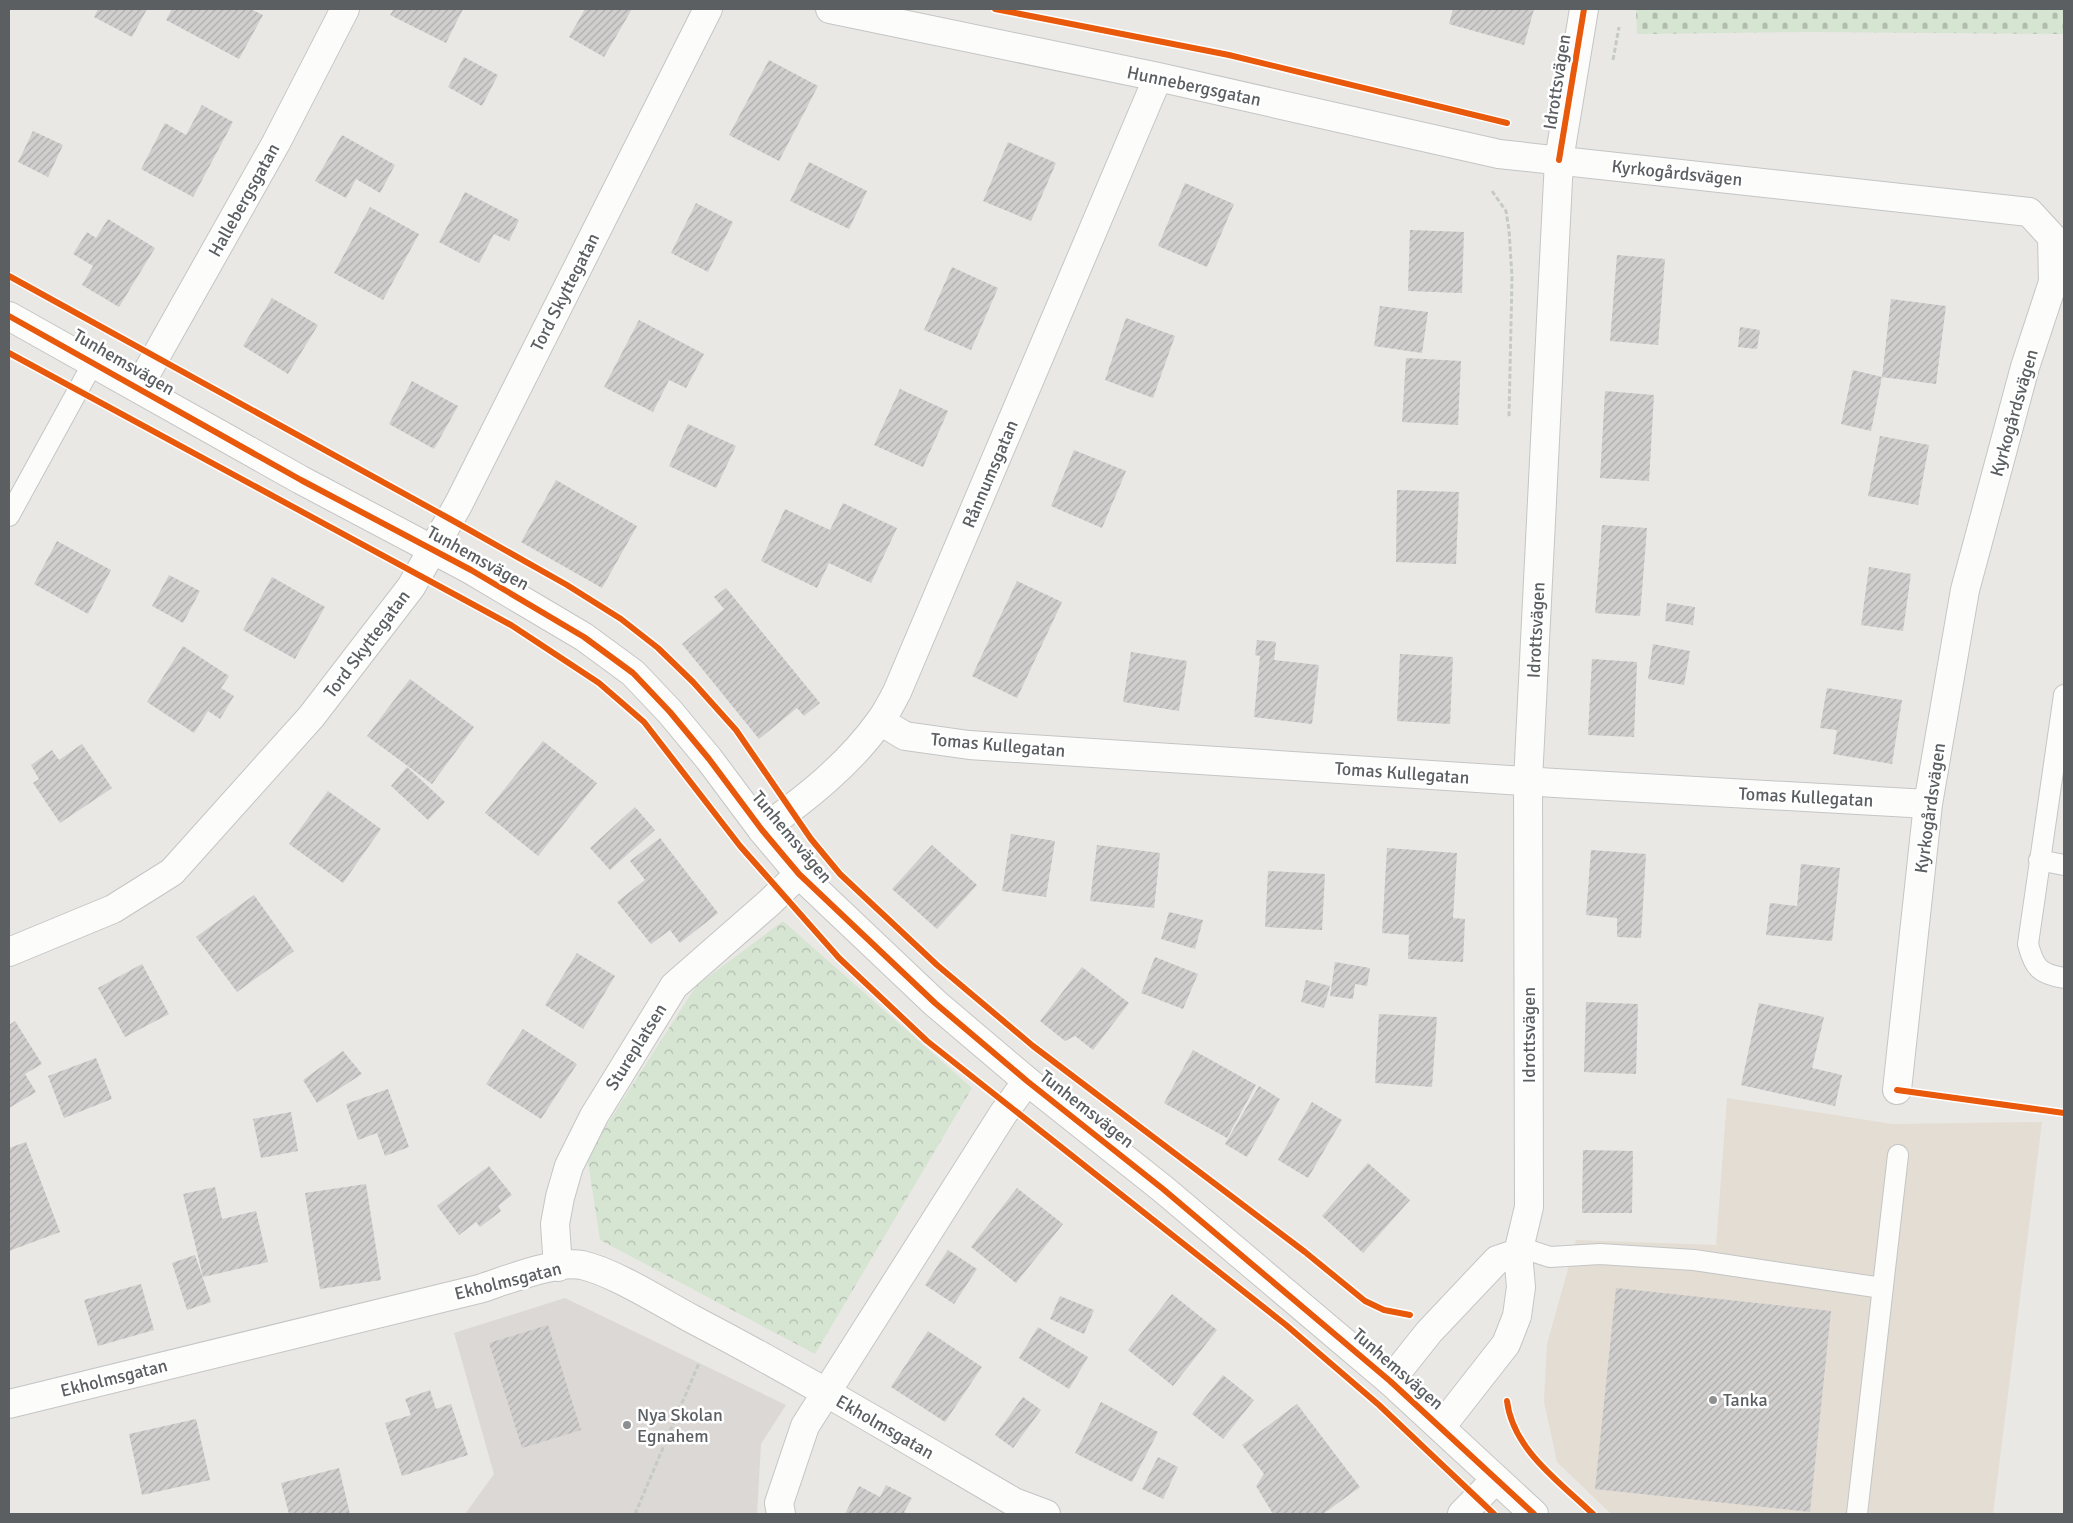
<svg xmlns="http://www.w3.org/2000/svg" width="2073" height="1523" font-family="Signika,sans-serif">
  <style>
    .commercial { fill: #e3ddd3 }
    .education { fill: #dcd8d5 }
    .cemetery { fill: url(#cemetery-stones) }
    .park { fill: url(#park-crowns) }
    .building { fill: url(#building-hatch) }
    .lines { fill: none; stroke-linecap: round; stroke-linejoin: round }
    .service-casing { stroke: #c4c5c5; stroke-width: 22 }
    .minor-casing { stroke: #c4c5c5; stroke-width: 30 }
    .tertiary-casing { stroke: #c4c5c5; stroke-width: 30 }
    .path { stroke: #c6cac7; stroke-width: 3; stroke-dasharray: 5 2.5; stroke-linecap: butt }
    .service { stroke: #fcfcfb; stroke-width: 20 }
    .minor { stroke: #fcfcfb; stroke-width: 28 }
    .tertiary { stroke: #fcfcfb; stroke-width: 28 }
    .cycleway-casing { stroke: #fff; stroke-width: 9 }
    .cycleway { stroke: #e8590c; stroke-width: 6 }
    .poi-dot { fill: #8d8f90; stroke: #fff; stroke-width: 2 }
    .labels { text-anchor: middle; stroke-width: 5; stroke-linejoin: round; paint-order: stroke }
    .street-label { font-size: 18px; fill: #5b5f62; stroke: #fff }
    .poi-label { font-size: 18px; fill: #5b5f62; stroke: #fff; text-anchor: start }
  </style>
  <defs>
    <pattern id="cemetery-stones" width="16" height="16" patternUnits="userSpaceOnUse" patternTransform="scale(1.25)"><rect width="16" height="16" fill="#d6e4d2"/><path d="M2 7V4a2 2 0 0 1 4 0v3zM10 15v-3a2 2 0 0 1 4 0v3z" fill="#b1bcae"/></pattern>
    <pattern id="park-crowns" width="20" height="18" patternUnits="userSpaceOnUse" patternTransform="scale(1.25)"><rect width="20" height="18" fill="#d6e4d2"/><path d="M2 6a3 3 0 1 1 6 0M12 15a3 3 0 1 1 6 0" fill="none" stroke="#b1bcae"/></pattern>
    <pattern id="building-hatch" width="6" height="6" patternUnits="userSpaceOnUse" patternTransform="scale(1.25)"><rect width="6" height="6" fill="#d1cfce"/><path d="M-1 1l2-2M0 6l6-6M5 7l2-2" fill="none" stroke="#adabab"/></pattern>
  </defs>
  <rect width="100%" height="100%" fill="#eae8e5"/>
  <!-- commercial -->
  <path class="commercial" d="M 1727,1098 L 1892,1124 L 2042,1122 L 1993,1514 L 1611,1514 L 1557,1462 L 1544,1402 L 1547,1344 L 1576,1240 L 1716,1245 Z"/>
  <!-- education -->
  <path class="education" d="M 565,1298 L 786,1405 L 761,1444 L 757,1514 L 465,1514 L 494,1474 L 454,1333 Z"/>
  <!-- cemetery -->
  <path class="cemetery" d="M 1636,9 L 2064,9 L 2064,34 L 1808,32 L 1637,34 Z"/>
  <!-- park -->
  <path class="park" d="M 783,921 L 972,1088 L 815,1354 L 600,1240 L 587,1156 L 696,986 Z"/>
  <!-- building -->
  <path class="building" d="M 98,9 L 147,9 L 132,37 L 94,17 Z
    M 172,9 L 250,9 L 263,15 L 239,59 L 166,20 Z
    M 394,9 L 463,9 L 446,43 L 390,15 Z
    M 585,9 L 632,9 L 604,57 L 569,37 Z
    M 1453,9 L 1534,9 L 1524,45 L 1449,24 Z
    M 464,57 L 498,75 L 482,106 L 448,87 Z
    M 769,60 L 818,86 L 779,161 L 729,135 Z
    M 202,105 L 233,122 L 193,197 L 141,169 L 165,123 L 186,135 Z
    M 33,131 L 63,145 L 48,177 L 18,162 Z
    M 342,135 L 395,165 L 380,193 L 356,179 L 346,198 L 315,181 Z
    M 1008,142 L 1056,163 L 1031,221 L 983,201 Z
    M 809,162 L 867,191 L 849,229 L 790,201 Z
    M 1185,183 L 1234,204 L 1207,267 L 1158,246 Z
    M 465,192 L 519,220 L 509,241 L 494,234 L 479,263 L 439,242 Z
    M 696,203 L 733,222 L 708,272 L 671,253 Z
    M 370,207 L 419,234 L 383,300 L 334,273 Z
    M 108,219 L 155,248 L 119,307 L 82,285 L 93,266 L 73,254 L 87,232 L 96,238 Z
    M 1410,230 L 1464,232 L 1462,293 L 1408,291 Z
    M 1617,255 L 1665,259 L 1658,345 L 1610,341 Z
    M 952,267 L 998,288 L 971,350 L 924,330 Z
    M 272,298 L 318,325 L 288,374 L 243,346 Z
    M 1891,299 L 1946,306 L 1936,384 L 1882,377 L 1871,431 L 1841,424 L 1853,370 L 1882,377 Z
    M 1380,306 L 1428,312 L 1422,353 L 1374,346 Z
    M 1126,318 L 1175,336 L 1153,398 L 1105,380 Z
    M 639,320 L 704,354 L 686,388 L 669,380 L 653,412 L 604,387 Z
    M 1740,327 L 1760,330 L 1757,349 L 1738,347 Z
    M 1406,358 L 1461,361 L 1458,425 L 1402,422 Z
    M 412,381 L 458,406 L 434,449 L 389,424 Z
    M 900,389 L 948,411 L 923,467 L 874,445 Z
    M 1605,391 L 1654,395 L 1649,481 L 1600,478 Z
    M 688,424 L 736,446 L 716,488 L 669,466 Z
    M 1880,436 L 1929,445 L 1918,505 L 1868,496 Z
    M 1074,450 L 1126,471 L 1102,528 L 1051,506 Z
    M 556,480 L 637,526 L 602,588 L 521,542 Z
    M 1397,490 L 1459,492 L 1456,564 L 1396,562 Z
    M 843,503 L 897,528 L 871,583 L 829,563 L 817,588 L 761,561 L 785,509 L 830,530 Z
    M 1602,525 L 1647,528 L 1640,616 L 1595,613 Z
    M 57,541 L 111,570 L 88,614 L 34,584 Z
    M 1869,567 L 1911,574 L 1903,631 L 1861,625 Z
    M 169,575 L 200,591 L 183,623 L 152,606 Z
    M 272,577 L 325,607 L 295,659 L 243,630 Z
    M 1017,581 L 1062,602 L 1017,698 L 972,676 Z
    M 726,588 L 820,703 L 804,716 L 797,708 L 759,739 L 682,644 L 724,609 L 714,597 Z
    M 1667,603 L 1695,607 L 1693,625 L 1665,621 Z
    M 1257,640 L 1276,642 L 1274,660 L 1319,665 L 1312,724 L 1254,717 L 1260,656 L 1255,655 Z
    M 1653,644 L 1690,651 L 1684,685 L 1648,679 Z
    M 183,646 L 229,676 L 221,688 L 234,696 L 220,719 L 208,711 L 194,733 L 147,702 Z
    M 1131,652 L 1187,661 L 1179,711 L 1123,702 Z
    M 1400,654 L 1453,657 L 1450,724 L 1397,721 Z
    M 1592,659 L 1637,662 L 1634,737 L 1588,735 Z
    M 410,679 L 474,727 L 432,784 L 367,736 Z
    M 1827,688 L 1902,700 L 1892,764 L 1833,754 L 1837,730 L 1820,728 Z
    M 543,741 L 597,783 L 538,856 L 485,813 Z
    M 82,744 L 112,788 L 60,823 L 33,783 L 39,779 L 31,765 L 52,750 L 59,760 Z
    M 407,767 L 445,802 L 428,820 L 391,786 Z
    M 328,791 L 381,829 L 343,883 L 289,844 Z
    M 635,807 L 655,830 L 610,870 L 590,848 Z
    M 1011,834 L 1055,841 L 1046,897 L 1002,891 Z
    M 660,838 L 718,913 L 680,943 L 670,930 L 651,944 L 617,902 L 645,880 L 630,861 Z
    M 932,845 L 977,885 L 937,929 L 892,889 Z
    M 1097,845 L 1160,853 L 1154,908 L 1090,901 Z
    M 1387,848 L 1457,853 L 1453,918 L 1465,919 L 1463,962 L 1408,959 L 1409,935 L 1382,933 Z
    M 1591,850 L 1646,854 L 1641,938 L 1617,937 L 1617,918 L 1586,915 Z
    M 1801,864 L 1840,868 L 1832,941 L 1766,935 L 1770,903 L 1797,906 Z
    M 1268,871 L 1325,874 L 1322,930 L 1265,927 Z
    M 254,895 L 294,951 L 237,992 L 196,937 Z
    M 1169,912 L 1203,920 L 1195,949 L 1161,939 Z
    M 577,953 L 615,976 L 583,1029 L 545,1005 Z
    M 1155,957 L 1198,974 L 1183,1009 L 1141,993 Z
    M 1335,962 L 1370,968 L 1367,986 L 1355,984 L 1353,999 L 1330,996 Z
    M 142,964 L 169,1014 L 125,1037 L 98,988 Z
    M 1082,967 L 1129,1003 L 1093,1050 L 1075,1036 L 1065,1041 L 1040,1021 Z
    M 1306,980 L 1330,986 L 1324,1008 L 1301,1002 Z
    M 1586,1002 L 1638,1004 L 1636,1074 L 1584,1072 Z
    M 1759,1003 L 1824,1017 L 1812,1068 L 1842,1075 L 1835,1106 L 1741,1085 Z
    M 1379,1014 L 1437,1017 L 1432,1087 L 1375,1083 Z
    M 15,1021 L 42,1064 L 25,1074 L 36,1092 L 9,1108 L 9,1025 Z
    M 523,1029 L 577,1064 L 541,1119 L 486,1084 Z
    M 1193,1050 L 1256,1085 L 1227,1138 L 1164,1103 Z
    M 343,1051 L 362,1074 L 317,1103 L 303,1080 Z
    M 96,1058 L 112,1099 L 64,1118 L 48,1076 Z
    M 1259,1086 L 1280,1099 L 1247,1157 L 1225,1144 Z
    M 388,1089 L 409,1147 L 385,1156 L 377,1133 L 358,1140 L 346,1104 Z
    M 1312,1102 L 1342,1120 L 1308,1178 L 1278,1160 Z
    M 291,1112 L 298,1151 L 261,1158 L 253,1119 Z
    M 26,1142 L 60,1232 L 9,1251 L 9,1148 Z
    M 1583,1150 L 1633,1151 L 1632,1213 L 1582,1213 Z
    M 1368,1163 L 1410,1200 L 1363,1253 L 1322,1216 Z
    M 489,1166 L 512,1195 L 498,1206 L 501,1211 L 480,1227 L 476,1222 L 459,1235 L 437,1206 Z
    M 366,1184 L 381,1280 L 320,1289 L 305,1193 Z
    M 215,1187 L 222,1219 L 256,1211 L 268,1262 L 203,1277 L 183,1194 Z
    M 1017,1188 L 1063,1224 L 1016,1283 L 971,1247 Z
    M 948,1250 L 977,1269 L 954,1304 L 925,1285 Z
    M 195,1255 L 211,1302 L 187,1310 L 172,1263 Z
    M 141,1284 L 154,1330 L 98,1346 L 84,1300 Z
    M 1616,1288 L 1831,1311 L 1810,1512 L 1595,1489 Z
    M 1172,1294 L 1217,1330 L 1173,1386 L 1128,1350 Z
    M 1060,1296 L 1094,1310 L 1084,1334 L 1050,1319 Z
    M 548,1325 L 581,1430 L 522,1448 L 489,1343 Z
    M 1038,1327 L 1088,1357 L 1069,1389 L 1019,1358 Z
    M 928,1331 L 982,1367 L 945,1422 L 891,1387 Z
    M 1223,1375 L 1254,1400 L 1223,1439 L 1192,1414 Z
    M 430,1390 L 436,1409 L 451,1404 L 468,1455 L 402,1476 L 385,1423 L 411,1415 L 405,1399 Z
    M 1023,1397 L 1041,1410 L 1013,1448 L 995,1435 Z
    M 1101,1402 L 1158,1432 L 1132,1482 L 1075,1453 Z
    M 1297,1404 L 1360,1487 L 1323,1514 L 1273,1514 L 1256,1486 L 1264,1474 L 1242,1445 Z
    M 196,1419 L 210,1480 L 142,1495 L 129,1434 Z
    M 1158,1457 L 1178,1467 L 1163,1499 L 1142,1489 Z
    M 339,1468 L 350,1514 L 289,1514 L 281,1483 Z
    M 886,1485 L 912,1498 L 904,1512 L 909,1514 L 845,1514 L 859,1486 L 880,1497 Z"/>
  <g class="lines">
    <!-- service casing -->
    <g class="service-casing">
      <path id="service" d="M 9,516 L 93,363
        M 2064,695 L 2028,944 C 2034,968 2040,974 2064,978
        M 2039,860 L 2064,865
        M 1519,1247 L 1550,1257 L 1600,1254 L 1694,1260 L 1882,1288
        M 1857,1514 L 1898,1155"/>
    </g>
    <!-- minor casing -->
    <g class="minor-casing">
      <path id="minor" d="M 830,9 L 1158,77 L 1499,154 L 2029,212 L 2052,237 L 2053,282 L 2025,367 L 1965,590 L 1928,804 L 1897,1090
        M 138,388 L 276,143 L 345,9
        M 880,721 L 905,736 L 969,745 L 1555,783 L 1928,804
        M 762,830 C 805,799 849,765 880,721 C 887,712 892,701 897,692 L 1158,77
        M 9,952 L 113,909 L 172,872 L 311,717 L 411,587 L 458,505 L 708,9
        M 558,1267 L 555,1224 L 560,1197 L 569,1166 L 594,1116 L 674,986 L 770,902 L 799,874
        M 1390,1381 L 1429,1332 L 1497,1260 L 1518,1253
        M 9,1404 L 479,1289 C 504,1281 557,1260 582,1265 C 616,1273 662,1303 694,1320 C 803,1377 908,1440 1014,1502 L 1046,1514
        M 1441,1427 L 1506,1344 L 1517,1316 L 1521,1287 L 1518,1253 L 1529,1207 L 1528,781 L 1559,160 L 1584,9
        M 781,1514 L 779,1503 L 805,1426 L 1003,1114 L 1027,1081
        M 1462,1514 L 1496,1479"/>
    </g>
    <!-- tertiary casing -->
    <g class="tertiary-casing">
      <path id="tertiary" d="M 9,316 L 301,480 L 471,570 L 584,637 L 633,673 L 670,712 L 709,759 L 762,830 L 799,874 L 935,1003 L 1027,1081 L 1163,1189 L 1390,1381 L 1534,1514"/>
    </g>
    <!-- path -->
    <path class="path" d="M 1613,60 L 1619,27
      M 1492,191 L 1506,211 L 1509,230 L 1512,277 L 1509,417
      M 635,1514 L 699,1363"/>
    <!-- service -->
    <use href="#service" class="service"/>
    <!-- minor -->
    <use href="#minor" class="minor"/>
    <!-- tertiary -->
    <use href="#tertiary" class="tertiary"/>
    <!-- cycleway casing -->
    <g class="cycleway-casing">
      <path id="cycleway" d="M 995,9 L 1229,55 L 1507,123
        M 1559,160 L 1584,9
        M 9,276 L 450,519 L 567,585 L 621,619 L 658,648 L 693,682 L 736,730 L 811,839 L 840,874 L 937,965 L 1033,1046 L 1305,1252 L 1365,1301 L 1384,1310 L 1410,1315
        M 9,316 L 301,480 L 471,570 L 584,637 L 633,673 L 670,712 L 709,759 L 762,830 L 799,874 L 935,1003 L 1027,1081 L 1163,1189 L 1390,1381 L 1534,1514
        M 9,353 L 511,625 L 599,683 L 644,722 L 740,846 L 839,958 L 927,1041 L 1286,1325 L 1379,1405 L 1494,1514
        M 1897,1090 L 2064,1113
        M 1507,1401 C 1513,1450 1560,1482 1593,1514"/>
    </g>
    <!-- cycleway -->
    <use href="#cycleway" class="cycleway"/>
  </g>
  <!-- markers -->
  <g class="poi-dot">
    <circle cx="1713" cy="1400" r="5"/>
    <circle cx="627" cy="1425" r="5"/>
  </g>
  <g class="labels">
    <!-- street labels -->
    <g class="street-label">
      <text transform="translate(1557 82) rotate(-81)" y="6">Idrottsvägen</text>
      <text transform="translate(1194 86) rotate(12)" y="6">Hunnebergsgatan</text>
      <text transform="translate(1677 173) rotate(6)" y="6">Kyrkogårdsvägen</text>
      <text transform="translate(244 200) rotate(-61)" y="6">Hallebergsgatan</text>
      <text transform="translate(565 292) rotate(-63)" y="6">Tord Skyttegatan</text>
      <text transform="translate(124 362) rotate(30)" y="6">Tunhemsvägen</text>
      <text transform="translate(2014 413) rotate(-74)" y="6">Kyrkogårdsvägen</text>
      <text transform="translate(990 474) rotate(-67)" y="6">Rånnumsgatan</text>
      <text transform="translate(478 558) rotate(29)" y="6">Tunhemsvägen</text>
      <text transform="translate(1536 630) rotate(-87)" y="6">Idrottsvägen</text>
      <text transform="translate(367 644) rotate(-53)" y="6">Tord Skyttegatan</text>
      <text transform="translate(998 745) rotate(5)" y="6">Tomas Kullegatan</text>
      <text transform="translate(1402 773) rotate(4)" y="6">Tomas Kullegatan</text>
      <text transform="translate(1806 797) rotate(3)" y="6">Tomas Kullegatan</text>
      <text transform="translate(1930 808) rotate(-82)" y="6">Kyrkogårdsvägen</text>
      <text transform="translate(792 837) rotate(50)" y="6">Tunhemsvägen</text>
      <text transform="translate(1529 1035) rotate(-90)" y="6">Idrottsvägen</text>
      <text transform="translate(636 1047) rotate(-58)" y="6">Stureplatsen</text>
      <text transform="translate(1087 1109) rotate(38)" y="6">Tunhemsvägen</text>
      <text transform="translate(508 1281) rotate(-14)" y="6">Ekholmsgatan</text>
      <text transform="translate(1398 1369) rotate(41)" y="6">Tunhemsvägen</text>
      <text transform="translate(114 1378) rotate(-14)" y="6">Ekholmsgatan</text>
      <text transform="translate(885 1427) rotate(30)" y="6">Ekholmsgatan</text>
    </g>
    <!-- poi labels -->
    <g class="poi-label">
      <text x="1723" y="1406">Tanka</text>
      <text x="637" y="1421">Nya Skolan<tspan x="637" dy="21">Egnahem</tspan></text>
    </g>
  </g>
  <!-- border -->
  <rect width="2073" height="1523" fill="none" stroke="#5b5f62" stroke-width="20"/>
</svg>
